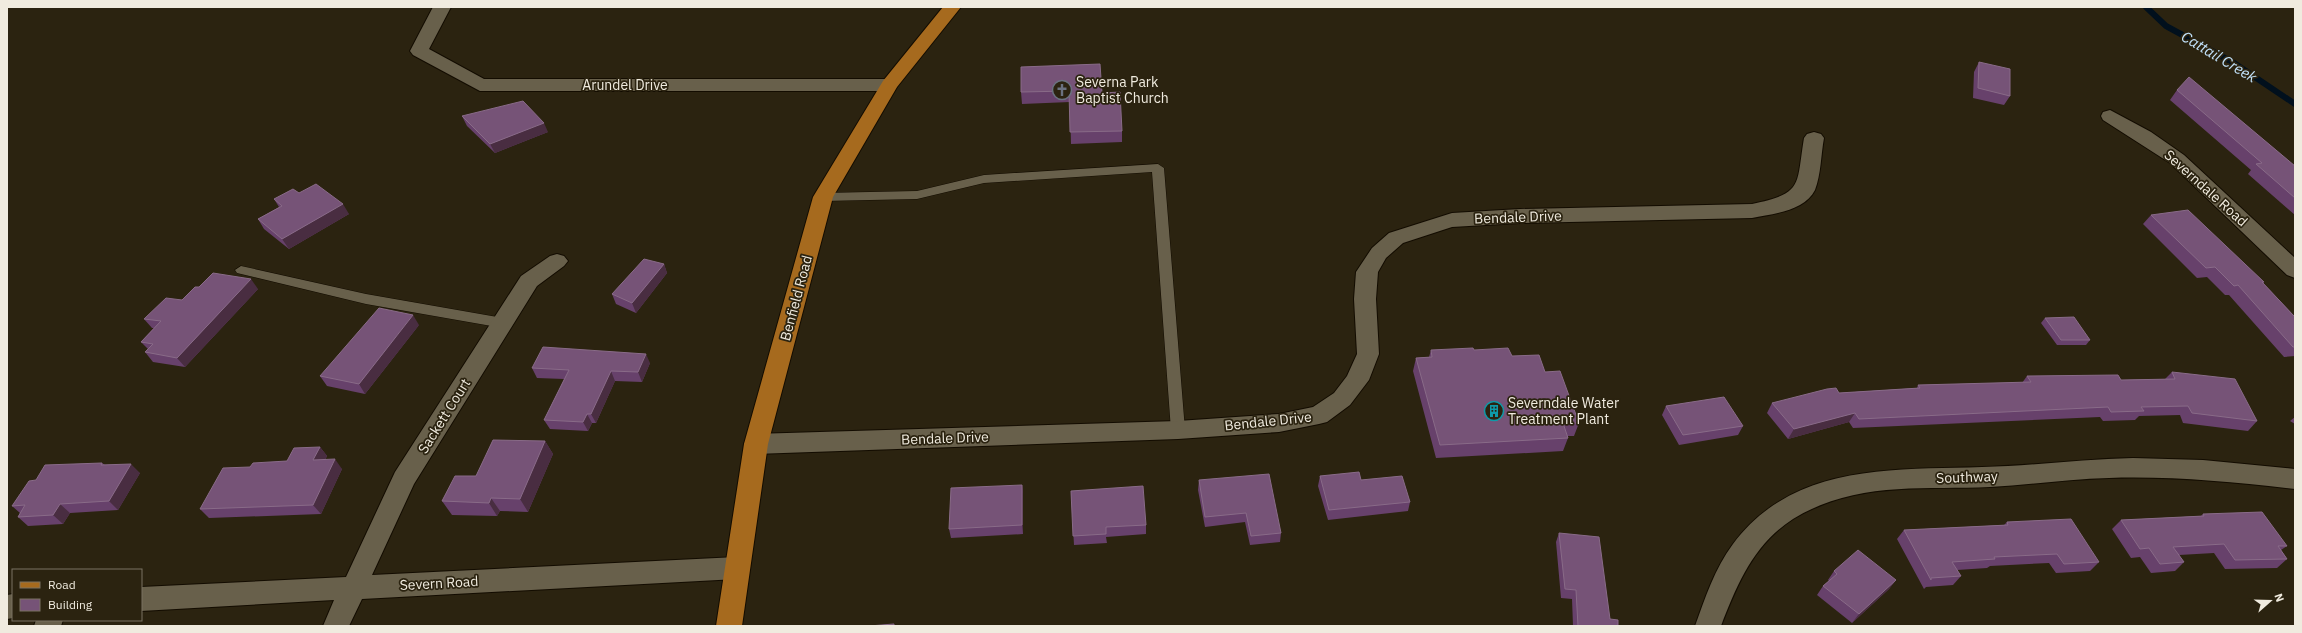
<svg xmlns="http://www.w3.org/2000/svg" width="2302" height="633" font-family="'IBM Plex Sans',sans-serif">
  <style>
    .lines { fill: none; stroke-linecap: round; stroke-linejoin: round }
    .stream { stroke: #01101d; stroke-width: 6 }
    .service-casing { stroke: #130c00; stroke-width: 1 }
    .minor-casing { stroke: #130c00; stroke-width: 2 }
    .primary-casing { stroke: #130c00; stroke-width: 2 }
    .service { fill: #68604b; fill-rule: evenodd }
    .minor { fill: #68604b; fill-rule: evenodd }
    .primary { fill: #a66a1e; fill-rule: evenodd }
    .wall { fill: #67416b }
    .shaded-wall { fill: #492d41 }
    .building { fill: #765377; stroke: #896b88 }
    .labels { text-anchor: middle; stroke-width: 3.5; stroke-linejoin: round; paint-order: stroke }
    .poi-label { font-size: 14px; fill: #f0ebdf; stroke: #2b2310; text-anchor: start }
    .street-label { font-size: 14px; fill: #f0ebdf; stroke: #2b2310 }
    .water-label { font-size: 15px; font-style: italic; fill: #c2e2fb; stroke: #2b2310 }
  </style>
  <rect width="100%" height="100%" fill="#2b2310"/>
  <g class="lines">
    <!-- stream -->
    <path class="stream" d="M 2146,7 L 2166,26 L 2234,63 L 2295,104"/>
    <!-- service casing -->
    <g class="service-casing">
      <path id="service" d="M 1158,164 L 1164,168 L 1185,430 L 1183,434 L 1178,436 L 1173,434 L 1171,430 L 1152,172 L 984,183 L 917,199 L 823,201 L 817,197 L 823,193 L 917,191 L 984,175 Z
        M 241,266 L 366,294 L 503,318 L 510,323 L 503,328 L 366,304 L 237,273 L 235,270 Z"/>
    </g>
    <!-- minor casing -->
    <g class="minor-casing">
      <path id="minor" d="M 433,7 L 451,7 L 429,49 L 484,79 L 889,79 L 895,81 L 898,85 L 895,89 L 889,91 L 480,91 L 413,55 L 410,51 Z
        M 2110,110 L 2151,132 L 2184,155 L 2295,258 L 2295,278 L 2287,275 L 2170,163 L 2103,120 L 2101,116 L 2103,112 Z
        M 1814,132 L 1821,134 L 1824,138 C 1821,154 1821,175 1815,190 C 1805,211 1772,214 1752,218 L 1520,223 L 1452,227 L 1403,243 L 1386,258 L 1378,272 L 1376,299 L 1379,354 L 1369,380 L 1350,405 L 1327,422 L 1319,424 L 1279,432 L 1178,439 L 756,454 L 748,451 L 744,444 L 748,437 L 756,434 L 1178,421 L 1279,414 L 1313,407 L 1334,393 L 1347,376 L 1357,354 L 1354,299 L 1356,272 L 1372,248 L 1389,233 L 1452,213 L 1520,209 L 1752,204 C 1804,193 1796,186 1804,138 L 1807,134 Z
        M 557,254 L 564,256 L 568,261 L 564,266 L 537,286 L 414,484 L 372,575 L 737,557 L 746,560 L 750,568 L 746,576 L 737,579 L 362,599 L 349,626 L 323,626 L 334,600 L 141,611 L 141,587 L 346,577 L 395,472 L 521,276 L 550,256 Z
        M 2133,458 L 2203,460 L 2295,469 L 2295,489 C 2233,482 2171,476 2109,478 C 2069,479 2030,485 1990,487 C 1921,490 1855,481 1793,519 C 1754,544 1737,584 1721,626 L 1695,626 C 1705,598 1715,568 1733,544 C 1793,463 1893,470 1982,467 C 2033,466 2083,459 2133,458 Z
        M 13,594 L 13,618 L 7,619 L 7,595 Z
        M 36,620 L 63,620 L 61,626 L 34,626 Z"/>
    </g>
    <!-- primary casing -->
    <g class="primary-casing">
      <path id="primary" d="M 943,7 L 961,7 L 897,87 L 833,197 L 768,444 L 742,626 L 716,626 L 744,444 L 813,197 L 883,81 Z"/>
    </g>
    <!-- service -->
    <use href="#service" class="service"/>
    <!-- minor -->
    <use href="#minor" class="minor"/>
    <!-- primary -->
    <use href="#primary" class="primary"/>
  </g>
  <!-- wall -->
  <path class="wall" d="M 1979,62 L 2010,96 L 2004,105 L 1973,98 L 1974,72 Z
    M 1021,67 L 1102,93 L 1122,131 L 1122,142 L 1071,144 L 1070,102 L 1022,104 L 1021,92 Z
    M 2177,90 L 2295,166 L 2295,215 L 2248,174 L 2251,170 L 2170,100 Z
    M 462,116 L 548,132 L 495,153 L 467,126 Z
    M 299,193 L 349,214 L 289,249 L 264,229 L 258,219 L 279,207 L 274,199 Z
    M 2151,215 L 2264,282 L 2263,283 L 2294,316 L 2295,316 L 2295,356 L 2284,357 L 2229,295 L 2225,295 L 2207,277 L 2197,278 L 2143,224 Z
    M 664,264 L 667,273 L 636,313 L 616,304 L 612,294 Z
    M 199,287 L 258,289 L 185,367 L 153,362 L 145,352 L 148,349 L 141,342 L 154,328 L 152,328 L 144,319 L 182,300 Z
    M 2045,318 L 2090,340 L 2086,345 L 2057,345 L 2041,323 Z
    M 419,325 L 365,394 L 327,386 L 320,376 Z
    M 1431,350 L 1474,350 L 1512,356 L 1545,372 L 1579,423 L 1574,436 L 1568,436 L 1568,438 L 1563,451 L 1436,458 L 1413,371 L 1416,358 L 1429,357 Z
    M 650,363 L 642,382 L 615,381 L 596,423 L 592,423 L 588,431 L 550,429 L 544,420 L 564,379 L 537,378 L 532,368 Z
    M 2172,372 L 2257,421 L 2248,431 L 2183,423 L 2180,415 L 2139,416 L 2135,420 L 2103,421 L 2100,417 L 1853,428 L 1849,422 L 1788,439 L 1767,413 L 1772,403 L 1839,393 L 1917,388 L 1918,385 L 2022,383 L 2027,376 L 2121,380 L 2165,379 Z
    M 1666,406 L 1743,426 L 1738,435 L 1679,445 L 1662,415 Z
    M 2295,417 L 2295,424 L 2290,421 Z
    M 545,441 L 553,454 L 528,512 L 500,511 L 497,516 L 452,515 L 442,501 L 476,476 Z
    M 320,447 L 327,456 L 325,460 L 342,469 L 321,514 L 209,518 L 200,509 L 250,467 L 287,461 Z
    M 102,463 L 105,465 L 140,473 L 118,510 L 70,513 L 63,524 L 28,526 L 18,517 L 20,513 L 12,506 Z
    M 1320,476 L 1410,502 L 1408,511 L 1328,520 L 1318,486 Z
    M 1199,480 L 1281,533 L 1280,542 L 1250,545 L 1245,522 L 1205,527 L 1198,490 Z
    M 1022,485 L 1023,494 L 1023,534 L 951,538 L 949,529 Z
    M 1071,491 L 1146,525 L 1146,534 L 1106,537 L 1107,543 L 1074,545 Z
    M 2203,514 L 2287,546 L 2281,550 L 2287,559 L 2277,568 L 2225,569 L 2214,553 L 2179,555 L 2184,562 L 2175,571 L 2151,573 L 2140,557 L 2131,558 L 2112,529 L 2121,520 L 2201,516 Z
    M 2007,522 L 2099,562 L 2090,571 L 2056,573 L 2049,563 L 1990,566 L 1987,568 L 1957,570 L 1961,576 L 1953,585 L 1926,587 L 1924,589 L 1897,539 L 1904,530 L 2004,525 Z
    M 1559,533 L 1610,619 L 1618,626 L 1573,626 L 1572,599 L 1561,598 L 1556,542 Z
    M 1834,571 L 1896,580 L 1889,589 L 1852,623 L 1817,595 L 1823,586 L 1829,581 L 1828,580 Z"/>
  <!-- shaded-wall -->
  <path class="shaded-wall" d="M 544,123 L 548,132 L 495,153 L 490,144 Z
    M 343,204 L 349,214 L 289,249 L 282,239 Z
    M 664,264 L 667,273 L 636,313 L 632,303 Z
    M 251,279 L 258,289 L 185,367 L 177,358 Z
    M 413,315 L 419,325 L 365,394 L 359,384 Z
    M 646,354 L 650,363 L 642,382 L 638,372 Z
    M 611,371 L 615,381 L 596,423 L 591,414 Z
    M 1855,413 L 1849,422 L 1788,439 L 1794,429 Z
    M 587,414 L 592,423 L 588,431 L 583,422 Z
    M 545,441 L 553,454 L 528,512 L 520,499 Z
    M 320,447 L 327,456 L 320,469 L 313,460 Z
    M 335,459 L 342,469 L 321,514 L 313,505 Z
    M 131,464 L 140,473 L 118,510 L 109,501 Z
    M 1022,485 L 1023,494 L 1023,534 L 1022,525 Z
    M 491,498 L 500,511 L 497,516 L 489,503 Z
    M 60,504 L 70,513 L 63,524 L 53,515 Z
    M 1896,580 L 1889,589 L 1852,623 L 1859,614 Z"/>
  <!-- building -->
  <path class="building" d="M 1979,62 L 2010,69 L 2010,96 L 1978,88 Z
    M 1100,64 L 1102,93 L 1120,92 L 1122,131 L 1070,132 L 1069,91 L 1021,92 L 1021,67 Z
    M 2189,77 L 2295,166 L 2295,198 L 2256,164 L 2262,163 L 2177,90 Z
    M 523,101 L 544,123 L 490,144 L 462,116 Z
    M 316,184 L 343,204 L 282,239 L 258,219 L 282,206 L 274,199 L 293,189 L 299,193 Z
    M 2188,210 L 2264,282 L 2262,282 L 2294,316 L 2295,316 L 2295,347 L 2293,347 L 2238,285 L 2234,286 L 2215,267 L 2206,268 L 2151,215 Z
    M 644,259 L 664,264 L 632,303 L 612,294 Z
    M 213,273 L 251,279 L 177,358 L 145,352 L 153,344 L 141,342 L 161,321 L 144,319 L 166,298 L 182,300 L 195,287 L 199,287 Z
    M 379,308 L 413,315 L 359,384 L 320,376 Z
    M 2074,317 L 2090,340 L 2061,340 L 2045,318 Z
    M 543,347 L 646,354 L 638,372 L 611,371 L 591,414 L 587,414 L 583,422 L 544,420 L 569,370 L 532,368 Z
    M 1473,348 L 1474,350 L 1508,348 L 1512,356 L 1539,355 L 1545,372 L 1560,371 L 1579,423 L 1563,423 L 1568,438 L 1440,445 L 1416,358 L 1432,357 L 1431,350 Z
    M 2172,372 L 2235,379 L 2257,421 L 2192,413 L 2188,406 L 2141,407 L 2144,411 L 2111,412 L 2108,407 L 1859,419 L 1855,413 L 1794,429 L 1772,403 L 1827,389 L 1836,388 L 1839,393 L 1920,388 L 1918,385 L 2031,382 L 2027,376 L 2118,375 L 2121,380 L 2175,379 Z
    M 1724,397 L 1743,426 L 1683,435 L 1666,406 Z
    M 493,440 L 545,441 L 520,499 L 491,498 L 489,503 L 442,501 L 455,476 L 476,476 Z
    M 320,447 L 313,460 L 335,459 L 313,505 L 200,509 L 223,468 L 250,467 L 253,463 L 287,461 L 294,448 Z
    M 102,463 L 101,465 L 131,464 L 109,501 L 60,504 L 53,515 L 18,517 L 25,505 L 12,506 L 29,481 L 36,480 L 45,465 Z
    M 1359,472 L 1361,480 L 1402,476 L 1410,502 L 1329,510 L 1320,476 Z
    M 1269,474 L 1281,533 L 1251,536 L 1246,513 L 1205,517 L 1199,480 Z
    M 1022,485 L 1022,525 L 949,529 L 951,488 Z
    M 1143,486 L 1146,525 L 1106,527 L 1106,534 L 1073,536 L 1071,491 Z
    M 2262,512 L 2287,546 L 2278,546 L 2287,559 L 2235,560 L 2224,544 L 2173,547 L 2184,562 L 2160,564 L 2149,548 L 2140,549 L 2121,520 L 2204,516 L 2203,514 Z
    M 2071,519 L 2099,562 L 2064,564 L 2057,554 L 1994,557 L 1995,559 L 1952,562 L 1961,576 L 1931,578 L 1931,580 L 1904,530 L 2008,525 L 2007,522 Z
    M 1559,533 L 1599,537 L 1610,619 L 1618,620 L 1618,626 L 1578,626 L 1576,590 L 1565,589 Z
    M 1858,550 L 1896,580 L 1859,614 L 1823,586 L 1837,574 L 1834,571 Z
    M 894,624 L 894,626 L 869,626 Z"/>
  <!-- icons -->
  <defs>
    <g id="church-ring" transform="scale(1)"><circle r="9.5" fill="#2b2310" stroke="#6b7280" stroke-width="1.5"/><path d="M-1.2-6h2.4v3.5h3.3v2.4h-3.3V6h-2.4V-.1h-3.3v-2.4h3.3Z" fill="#6b7280"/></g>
    <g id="building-ring" transform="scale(1)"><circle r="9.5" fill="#2b2310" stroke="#0f9aa8" stroke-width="1.5"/><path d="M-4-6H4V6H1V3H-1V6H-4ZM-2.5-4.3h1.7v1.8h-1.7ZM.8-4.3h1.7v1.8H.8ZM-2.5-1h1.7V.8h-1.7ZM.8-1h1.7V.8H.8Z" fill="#0f9aa8"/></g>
  </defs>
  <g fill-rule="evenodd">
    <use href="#church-ring" x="1062" y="90"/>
    <use href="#building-ring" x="1494" y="411"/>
  </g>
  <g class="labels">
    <!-- poi labels -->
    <g class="poi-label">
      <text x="1076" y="87">Severna Park<tspan x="1076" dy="16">Baptist Church</tspan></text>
      <text x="1508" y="408">Severndale Water<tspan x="1508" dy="16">Treatment Plant</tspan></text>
    </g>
    <!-- street labels -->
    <g class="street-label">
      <text x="625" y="90">Arundel Drive</text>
      <text transform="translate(2206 188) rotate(42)" y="5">Severndale Road</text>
      <text transform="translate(1518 217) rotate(-2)" y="5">Bendale Drive</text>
      <text transform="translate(796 298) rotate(-75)" y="5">Benfield Road</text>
      <text transform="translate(444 416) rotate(-58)" y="5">Sackett Court</text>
      <text transform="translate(1268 421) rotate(-6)" y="5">Bendale Drive</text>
      <text transform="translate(945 438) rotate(-2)" y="5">Bendale Drive</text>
      <text transform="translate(1967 477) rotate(-2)" y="5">Southway</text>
      <text transform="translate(439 583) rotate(-3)" y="5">Severn Road</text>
    </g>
    <!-- water labels -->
    <g class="water-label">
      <text transform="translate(2219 57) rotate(31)" y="5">Cattail Creek</text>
    </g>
  </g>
  <!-- border -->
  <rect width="2302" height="633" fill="none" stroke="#f0ebdf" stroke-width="16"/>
  <!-- legend -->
  <rect x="12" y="569" width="130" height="52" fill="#2b2310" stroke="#7a7363"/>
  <rect x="20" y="582" width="20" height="6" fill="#a66a1e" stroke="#7a7363"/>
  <text x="48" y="589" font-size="12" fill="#f0ebdf">Road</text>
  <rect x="20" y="599" width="20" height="12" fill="#765377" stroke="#7a7363"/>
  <text x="48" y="609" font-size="12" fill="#f0ebdf">Building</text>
  <!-- north arrow -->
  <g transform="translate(2270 601) rotate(70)" stroke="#2b2310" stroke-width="3" paint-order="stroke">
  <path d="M0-3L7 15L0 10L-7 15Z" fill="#f0ebdf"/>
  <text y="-6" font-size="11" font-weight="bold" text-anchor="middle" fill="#f0ebdf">N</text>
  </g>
</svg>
